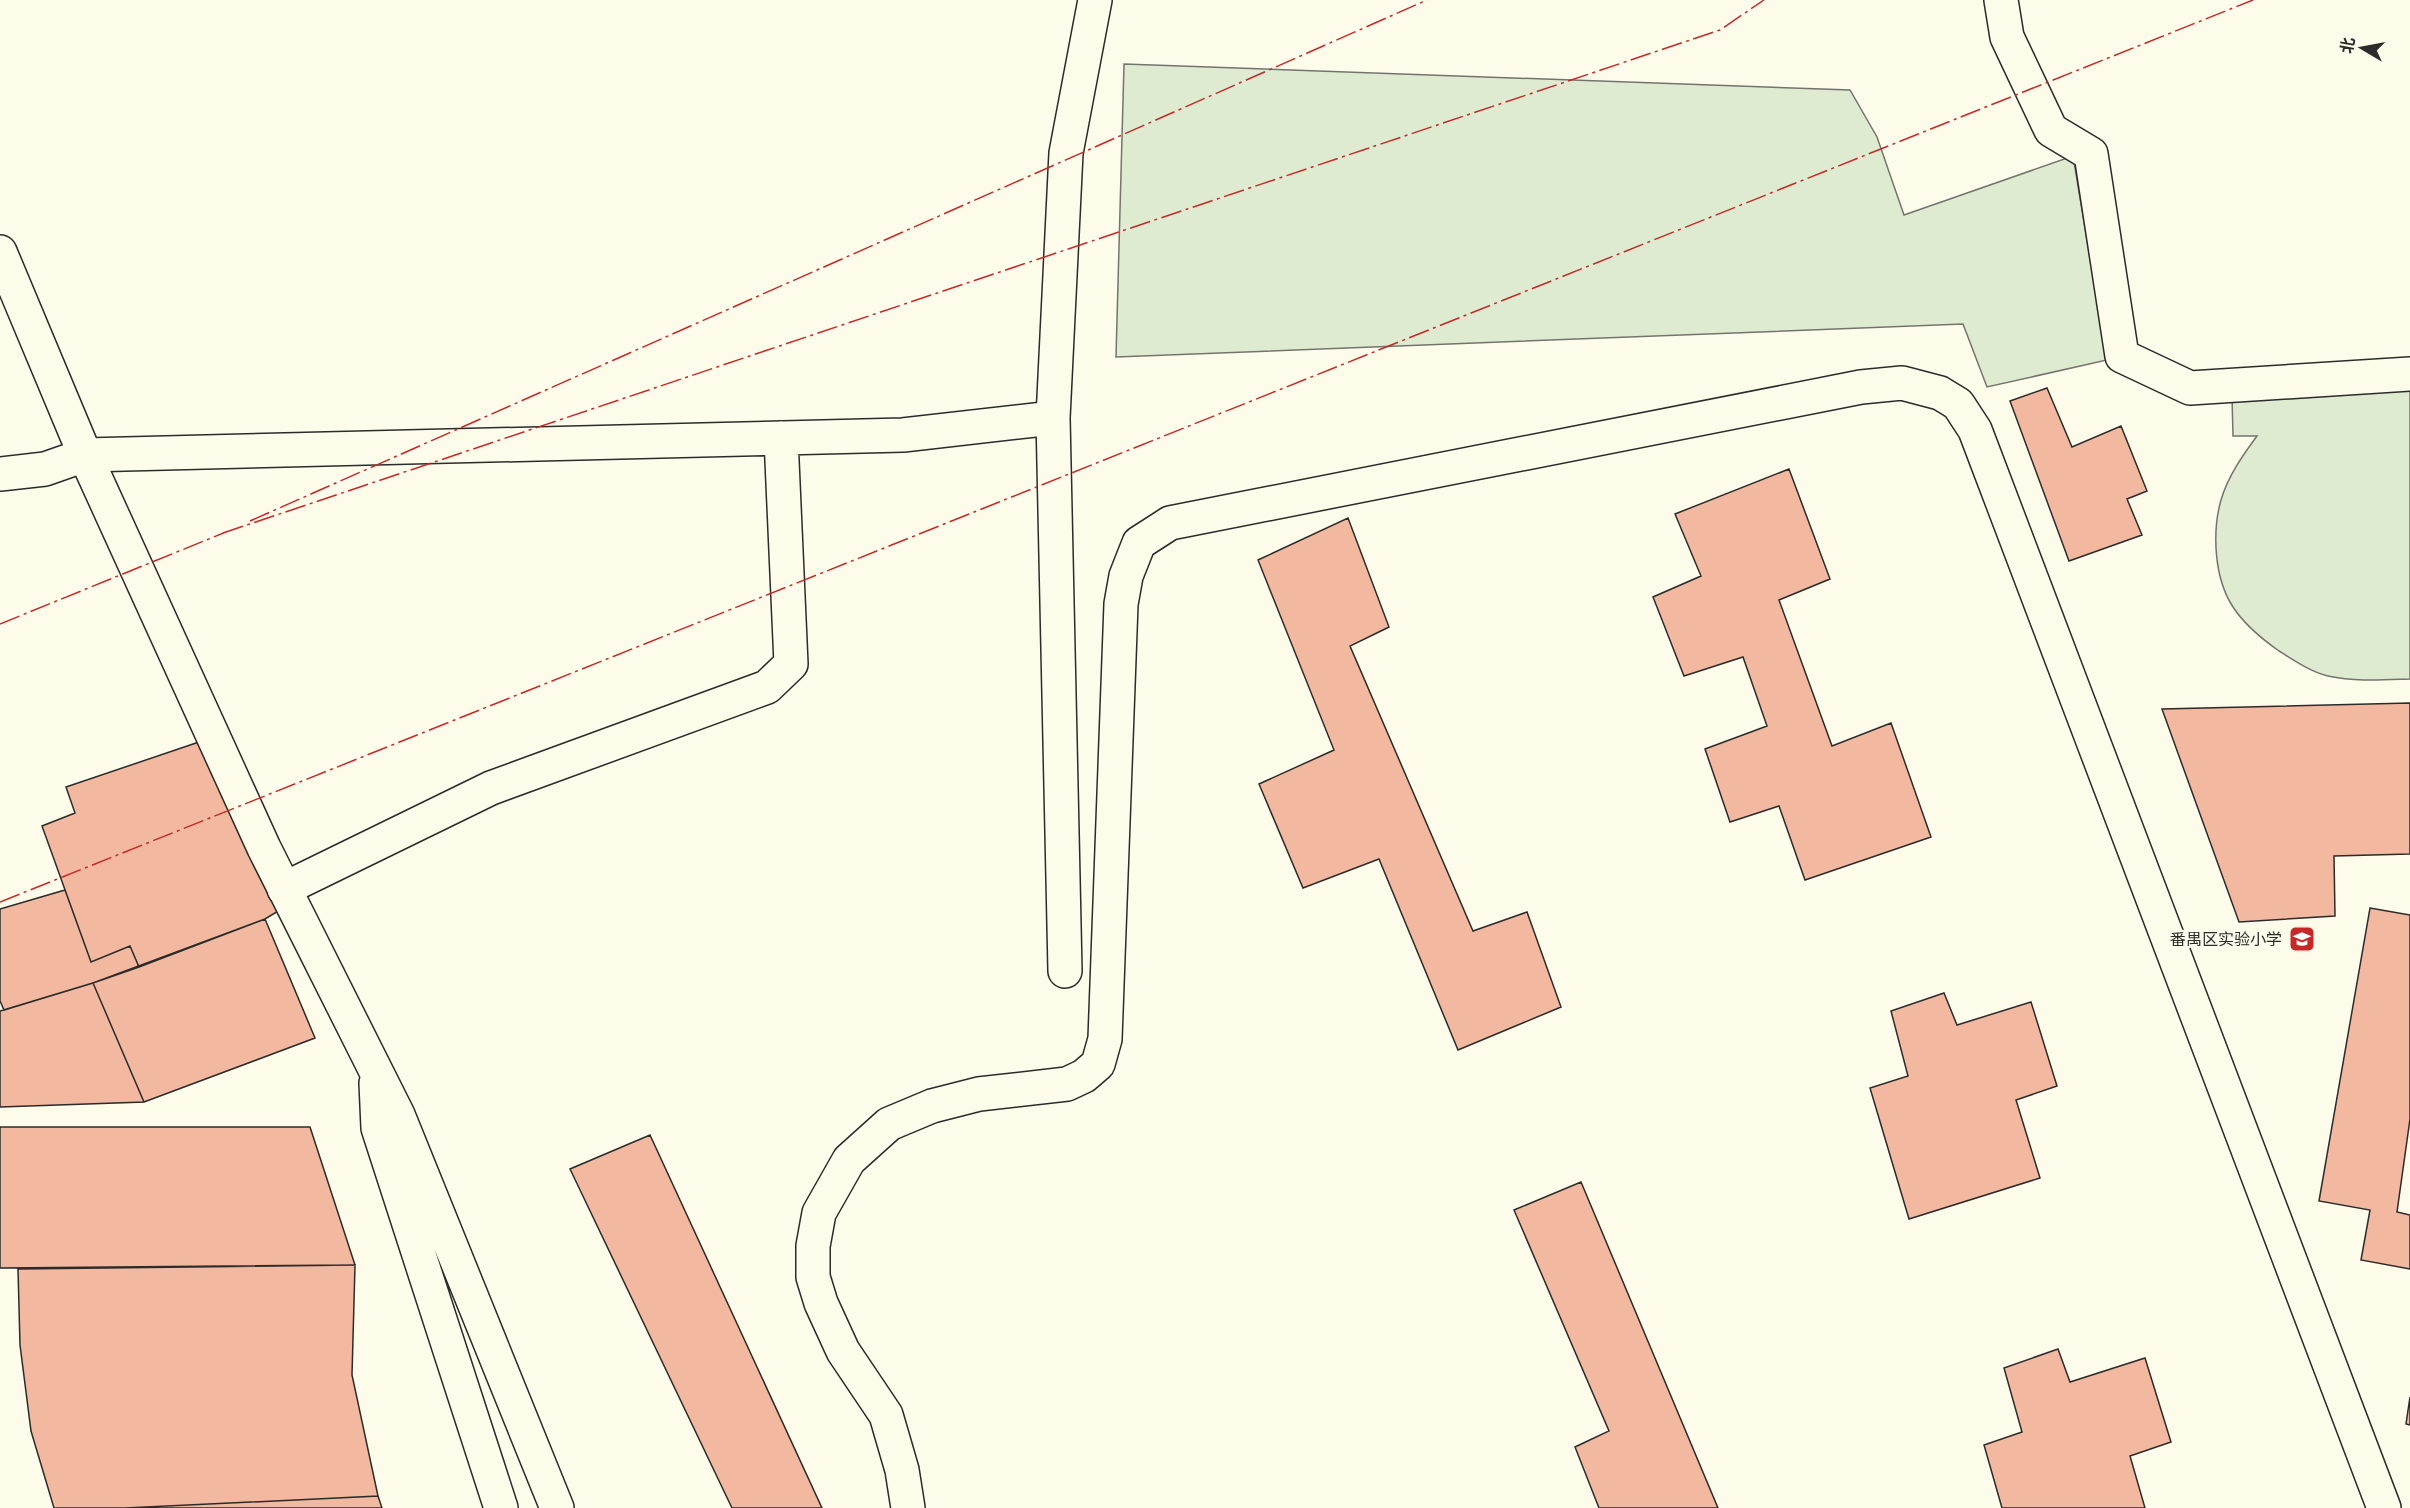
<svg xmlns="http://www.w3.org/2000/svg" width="2410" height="1508" font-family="'DejaVu Sans','Noto Sans SC',sans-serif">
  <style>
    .green { fill: #deebd1; stroke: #74746e; stroke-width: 1.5 }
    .building { fill: #f2b8a0; stroke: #2b2b2b; stroke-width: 1.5 }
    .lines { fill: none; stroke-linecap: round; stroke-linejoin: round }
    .street-casing { stroke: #2b2b2b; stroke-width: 36 }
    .secondary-casing { stroke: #2b2b2b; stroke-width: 36 }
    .street { stroke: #fdfbea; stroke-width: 33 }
    .secondary { stroke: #fdfbea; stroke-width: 33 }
    .power { stroke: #c62828; stroke-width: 1.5; stroke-dasharray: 21 4.5 3 4.5; stroke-linecap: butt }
    .labels { text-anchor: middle; stroke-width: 4.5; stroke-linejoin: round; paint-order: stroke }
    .poi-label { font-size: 16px; fill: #2b2b2b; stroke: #fdfbea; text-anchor: end }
  </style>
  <rect width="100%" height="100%" fill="#fdfbea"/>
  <!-- green -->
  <path class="green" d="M 1124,64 L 1850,90 L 1877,137 L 1904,215 L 2073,156 L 2107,360 L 1987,387 L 1963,324 L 1116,357 Z
    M 2410,390 L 2410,679 C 2382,680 2355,682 2328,676 C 2311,672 2293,660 2279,651 C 2262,639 2244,624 2233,607 C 2214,578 2212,532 2221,500 C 2228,476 2243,455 2257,436 L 2233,436 L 2232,396 Z"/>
  <!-- building -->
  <path class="building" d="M 2047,388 L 2072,447 L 2121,426 L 2147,491 L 2127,499 L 2142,535 L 2069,561 L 2010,401 Z
    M 1789,469 L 1830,579 L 1779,600 L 1832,746 L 1891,723 L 1931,837 L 1805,880 L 1779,806 L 1730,822 L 1705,749 L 1767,726 L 1743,657 L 1684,676 L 1653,597 L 1701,576 L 1675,514 Z
    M 1348,518 L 1389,627 L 1350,646 L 1473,931 L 1527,912 L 1561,1007 L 1458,1050 L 1379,859 L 1303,888 L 1259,784 L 1334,750 L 1258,560 Z
    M 2410,703 L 2410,854 L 2334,856 L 2335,916 L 2239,922 L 2162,709 Z
    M 205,740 L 280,910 L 265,919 L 139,967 L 130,946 L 91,962 L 42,826 L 75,813 L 66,787 Z
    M 65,890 L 91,962 L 130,946 L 139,967 L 93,983 L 4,1010 L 0,1001 L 0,909 Z
    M 2370,908 L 2410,915 L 2410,1119 L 2397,1212 L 2410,1215 L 2410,1269 L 2361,1260 L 2370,1210 L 2319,1201 Z
    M 265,919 L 315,1038 L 144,1102 L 93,983 Z
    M 93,983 L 144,1102 L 0,1107 L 0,1011 Z
    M 1944,993 L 1957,1025 L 2031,1002 L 2057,1086 L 2016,1100 L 2040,1178 L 1909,1219 L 1870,1088 L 1908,1076 L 1891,1011 Z
    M 0,1127 L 310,1127 L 355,1265 L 0,1268 Z
    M 650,1135 L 822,1508 L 732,1508 L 570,1169 Z
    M 1581,1182 L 1718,1508 L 1599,1508 L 1575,1447 L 1609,1431 L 1514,1210 Z
    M 355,1265 L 352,1375 L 378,1496 L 125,1508 L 54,1508 L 31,1431 L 20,1345 L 18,1269 Z
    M 2058,1349 L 2070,1382 L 2145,1358 L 2171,1442 L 2130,1456 L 2145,1508 L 2002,1508 L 1984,1445 L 2022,1432 L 2004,1368 Z
    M 2410,1397 L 2410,1425 L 2406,1424 Z
    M 378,1496 L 382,1508 L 125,1508 Z"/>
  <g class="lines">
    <!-- street casing -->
    <g class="street-casing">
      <path id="street" d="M 2001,0 L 2007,37 L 2051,130 L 2091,154 L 2122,356 L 2190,388 L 2410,374
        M 0,474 L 45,469 L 85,455 L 903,435 L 1053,418
        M 284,889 L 491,788 L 767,687 L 791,664 L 781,438
        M 1065,971 L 1053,418 L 1066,153 L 1095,0
        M 908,1508 L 902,1470 L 886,1415 L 843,1351 L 821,1303 L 813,1277 L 813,1246 L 819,1213 L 849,1160 L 889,1124 L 932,1106 L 979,1094 L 1067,1084 L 1084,1076 L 1098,1064 L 1105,1039 L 1121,604 L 1126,576 L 1139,543 L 1170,523 L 1861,387 L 1902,383 L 1940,393 L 1958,404 L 1975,430 L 2384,1508"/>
    </g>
    <!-- secondary casing -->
    <g class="secondary-casing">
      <path id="secondary" d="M 0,252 L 85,455 L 264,848 L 398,1115 L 557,1508
        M 376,1083 L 378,1128 L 501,1508"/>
    </g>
    <!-- street -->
    <use href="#street" class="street"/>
    <!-- secondary -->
    <use href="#secondary" class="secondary"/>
    <!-- power -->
    <path class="power" d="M 250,521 L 1427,0
      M 223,533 L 1720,30 L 1764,0
      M 0,624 L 226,532
      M 0,902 L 2253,0"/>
  </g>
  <!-- icons -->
  <defs>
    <g id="school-square" transform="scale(1.35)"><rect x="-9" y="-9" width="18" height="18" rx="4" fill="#c62828" stroke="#fdfbea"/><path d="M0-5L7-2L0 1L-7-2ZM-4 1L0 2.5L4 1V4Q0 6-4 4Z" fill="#fff"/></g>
  </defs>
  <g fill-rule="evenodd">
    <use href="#school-square" x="2302" y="939"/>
  </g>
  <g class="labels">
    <!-- poi labels -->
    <g class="poi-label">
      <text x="2282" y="945">番禺区实验小学</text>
    </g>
  </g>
  <!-- north arrow -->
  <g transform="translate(2362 48) rotate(280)" stroke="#fdfbea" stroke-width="4.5" paint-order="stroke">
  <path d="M0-4.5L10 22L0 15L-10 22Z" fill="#2b2b2b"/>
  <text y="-9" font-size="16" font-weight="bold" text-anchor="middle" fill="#2b2b2b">北</text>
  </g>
</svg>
